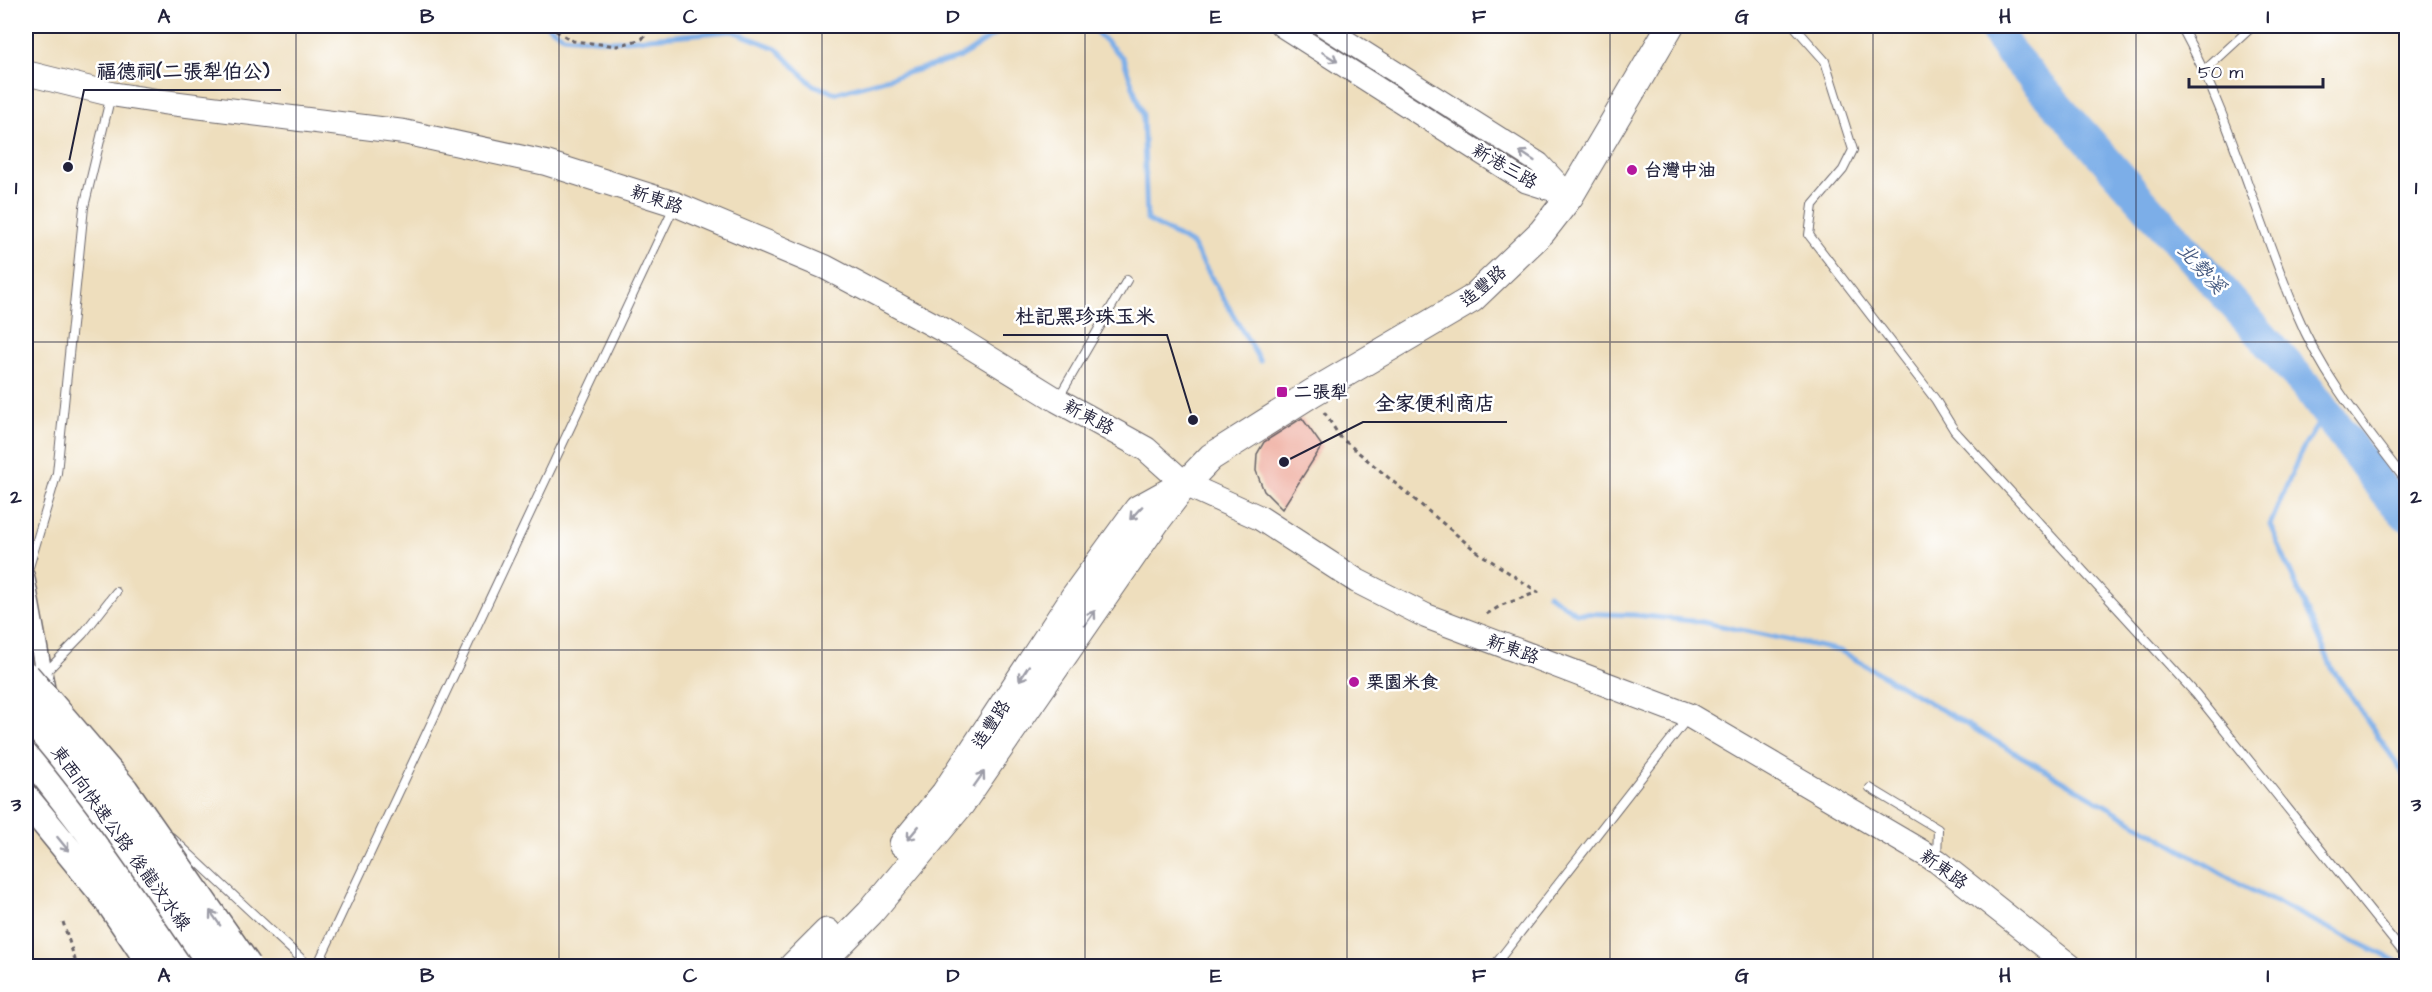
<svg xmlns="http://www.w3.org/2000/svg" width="2432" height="992" font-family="'Architects Daughter','LXGW WenKai TC',sans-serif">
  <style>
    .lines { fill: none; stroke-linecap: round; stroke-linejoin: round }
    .stream { stroke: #7caee8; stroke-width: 5 }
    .river { stroke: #7caee8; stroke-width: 32 }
    .building { fill: #eeaa9c }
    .service-casing { stroke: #696468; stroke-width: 10 }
    .minor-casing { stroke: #696468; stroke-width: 19 }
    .tertiary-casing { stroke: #696468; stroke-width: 23 }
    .secondary-casing { stroke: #696468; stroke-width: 26 }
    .primary-casing { stroke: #696468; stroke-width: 29 }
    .trunk-casing { stroke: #696468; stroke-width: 31 }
    .path { stroke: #696468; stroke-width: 3; stroke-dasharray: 4.5 4.5; stroke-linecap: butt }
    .service { stroke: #fff; stroke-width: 8 }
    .minor { stroke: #fff; stroke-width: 16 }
    .tertiary { stroke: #fff; stroke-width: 21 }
    .secondary { stroke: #fff; stroke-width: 24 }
    .primary { stroke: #fff; stroke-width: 27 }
    .trunk { stroke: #fff; stroke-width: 28 }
    .trunk-bridge-casing { stroke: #696468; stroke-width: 31; stroke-linecap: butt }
    .trunk-bridge { stroke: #fff; stroke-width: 28 }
    .oneway { stroke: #9c9ca7 }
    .grid { fill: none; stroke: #22223b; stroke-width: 1.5; stroke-opacity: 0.55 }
    .poi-dot { fill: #b5179e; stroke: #fff; stroke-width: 2 }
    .labels { text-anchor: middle; stroke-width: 5; stroke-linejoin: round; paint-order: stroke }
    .street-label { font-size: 18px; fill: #22223b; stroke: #fff }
    .poi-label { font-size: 18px; font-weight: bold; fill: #22223b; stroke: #fff; text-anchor: start }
    .water-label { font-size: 20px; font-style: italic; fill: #465a80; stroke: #fff }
    .leader { fill: none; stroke: #22223b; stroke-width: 2 }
    .callout-dot { fill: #22223b; stroke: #fff; stroke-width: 2 }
    .callout-label { font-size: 20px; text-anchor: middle; font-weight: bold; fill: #22223b; stroke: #fff; stroke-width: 5; stroke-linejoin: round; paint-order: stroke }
    .neatline { fill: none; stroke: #22223b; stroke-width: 2 }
    .grid-label { font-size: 20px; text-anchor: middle; font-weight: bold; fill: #22223b }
  </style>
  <rect width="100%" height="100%" fill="#fff"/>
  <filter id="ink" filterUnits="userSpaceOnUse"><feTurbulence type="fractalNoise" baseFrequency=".0167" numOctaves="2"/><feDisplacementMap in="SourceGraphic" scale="12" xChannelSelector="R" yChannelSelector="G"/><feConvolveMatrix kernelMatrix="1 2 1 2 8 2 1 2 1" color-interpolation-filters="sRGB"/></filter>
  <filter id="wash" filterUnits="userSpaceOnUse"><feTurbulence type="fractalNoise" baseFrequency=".008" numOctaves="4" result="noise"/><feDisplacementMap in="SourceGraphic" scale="24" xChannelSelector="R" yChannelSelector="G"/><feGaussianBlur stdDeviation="1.35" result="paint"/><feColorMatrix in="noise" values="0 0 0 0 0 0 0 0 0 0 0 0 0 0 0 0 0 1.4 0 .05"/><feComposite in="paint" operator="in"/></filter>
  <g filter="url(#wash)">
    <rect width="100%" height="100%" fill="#eedebd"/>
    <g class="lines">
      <!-- stream -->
      <path class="stream" d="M 548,26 L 563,36 L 613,41 L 732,31 L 776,48 L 813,85 L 836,93 L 959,58 L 1008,26
        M 1090,26 L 1123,58 L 1143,115 L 1147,220 L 1192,244 L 1260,361
        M 2326,411 L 2301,452 L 2270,525 L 2333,670 L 2406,777
        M 1548,594 L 1576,613 L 1635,615 L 1702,622 L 1841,651 L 2245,887 L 2406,966"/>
      <!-- river -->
      <path class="river" d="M 1993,26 L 2009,51 L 2308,388 L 2385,492 L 2406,515"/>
    </g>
    <g id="blocks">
      <!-- building -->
      <path class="building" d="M 1302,418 L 1322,446 L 1282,509 L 1264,491 L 1256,471 L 1257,454 L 1264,442 Z"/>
    </g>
  </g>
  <g filter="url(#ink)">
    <use href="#blocks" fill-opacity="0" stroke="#696468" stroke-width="1.5"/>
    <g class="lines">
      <!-- service casing -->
      <g class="service-casing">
        <path id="service" d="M 1794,26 L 1825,61 L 1853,150 L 1843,170 L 1813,205 L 1809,235 L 1935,399 L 1954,430 L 2196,694 L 2406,956
          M 2181,26 C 2231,117 2256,218 2297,314 C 2323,377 2365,427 2406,481
          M 2205,70 L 2253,26
          M 1059,397 L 1127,280
          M 26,577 L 57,473 L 84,207 L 111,95
          M 45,673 L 83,634 L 116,592
          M 1870,788 L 1938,829 L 1937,858
          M 171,837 L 309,966
          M 317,966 L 674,207
          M 1494,966 L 1687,719"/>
      </g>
      <!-- minor casing -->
      <g class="minor-casing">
        <path id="minor" d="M 26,576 L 48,697"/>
      </g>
      <!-- tertiary casing -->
      <g class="tertiary-casing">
        <path id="tertiary" d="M 1281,26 L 1526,182 L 1570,196
          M 1323,26 L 1539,163 L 1569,195"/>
      </g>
      <!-- secondary casing -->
      <g class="secondary-casing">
        <path id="secondary" d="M 26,73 L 111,94 L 163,102 L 404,132 L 546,163 L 675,204 L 825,267 L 947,332 L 1057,400 L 1146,449 L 1185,484 L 1260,518 L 1357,581 L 1426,616 L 1690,716 L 1937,861 L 2070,966"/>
      </g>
      <!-- primary casing -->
      <g class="primary-casing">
        <path id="primary" d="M 903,844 L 945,793 L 1074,597 L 1138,509 L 1176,488
          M 793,966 L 827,932
          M 818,966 L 870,913 L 961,804 L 1156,522 L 1185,484 L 1211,457 L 1312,393 L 1472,299 L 1542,232 L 1570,196 L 1670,26"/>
      </g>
      <!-- trunk casing -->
      <g class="trunk-casing">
        <path id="trunk" d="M 26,750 L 130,885 L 184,966
          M 26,799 L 107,898 L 153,966"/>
      </g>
      <!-- path -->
      <path class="path" d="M 548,26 L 573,41 L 617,46 L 642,39 L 652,26
        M 1324,412 L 1340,437 L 1476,551 L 1538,592 L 1502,605 L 1485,615
        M 63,922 L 77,966
        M 736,966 L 741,962 L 745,966"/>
      <!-- service -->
      <use href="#service" class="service"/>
      <!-- minor -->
      <use href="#minor" class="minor"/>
      <!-- tertiary -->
      <use href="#tertiary" class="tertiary"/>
      <!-- secondary -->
      <use href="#secondary" class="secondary"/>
      <!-- primary -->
      <use href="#primary" class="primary"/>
      <!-- trunk -->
      <use href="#trunk" class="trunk"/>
      <!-- trunk-bridge casing -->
      <g class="trunk-bridge-casing">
        <path id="trunk-bridge" d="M 26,676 L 124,790 L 247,966
          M 26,713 C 95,791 154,880 213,966"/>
      </g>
      <!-- trunk-bridge -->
      <use href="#trunk-bridge" class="trunk-bridge"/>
    </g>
    <!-- one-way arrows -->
    <defs><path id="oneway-shaft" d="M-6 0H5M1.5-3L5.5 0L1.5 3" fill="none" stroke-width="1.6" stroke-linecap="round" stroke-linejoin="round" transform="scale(1.5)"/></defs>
    <g class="oneway">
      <use href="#oneway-shaft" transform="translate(1330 57) rotate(32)"/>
      <use href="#oneway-shaft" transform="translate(1527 156) rotate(-147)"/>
      <use href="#oneway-shaft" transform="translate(1136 513) rotate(133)"/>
      <use href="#oneway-shaft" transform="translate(1090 618) rotate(-55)"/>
      <use href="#oneway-shaft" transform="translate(1024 673) rotate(123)"/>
      <use href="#oneway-shaft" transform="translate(979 779) rotate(-55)"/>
      <use href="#oneway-shaft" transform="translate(913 833) rotate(130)"/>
      <use href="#oneway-shaft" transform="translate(63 844) rotate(51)"/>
      <use href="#oneway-shaft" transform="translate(215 918) rotate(-125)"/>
    </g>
  </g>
  <!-- grid -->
  <path class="grid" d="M 296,26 L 296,966M 559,26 L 559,966M 822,26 L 822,966M 1085,26 L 1085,966M 1347,26 L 1347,966M 1610,26 L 1610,966M 1873,26 L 1873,966M 2136,26 L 2136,966M 26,342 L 2406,342M 26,650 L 2406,650"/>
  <!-- markers -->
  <g class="poi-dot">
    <circle cx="1632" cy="170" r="6"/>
    <rect x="1276" y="386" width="12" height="12" rx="3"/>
    <circle cx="1354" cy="682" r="6"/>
  </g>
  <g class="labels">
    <!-- street labels -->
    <g class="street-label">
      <text transform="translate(1505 166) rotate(30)" y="6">新港三路</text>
      <text transform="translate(657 199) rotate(19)" y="6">新東路</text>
      <text transform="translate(1483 286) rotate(-40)" y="6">造豐路</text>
      <text transform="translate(1089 417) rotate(28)" y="6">新東路</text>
      <text transform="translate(1513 649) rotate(20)" y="6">新東路</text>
      <text transform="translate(991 724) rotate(-57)" y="6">造豐路</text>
      <text transform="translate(121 838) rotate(54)" y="6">東西向快速公路 後龍汶水線</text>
      <text transform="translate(1944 869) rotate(36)" y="6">新東路</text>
    </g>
    <!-- poi labels -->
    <g class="poi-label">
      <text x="1644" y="176">台灣中油</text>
      <text x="1294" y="398">二張犁</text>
      <text x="1366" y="688">栗園米食</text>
    </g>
    <!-- water labels -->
    <g class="water-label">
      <text transform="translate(2202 268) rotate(48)" y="7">北勢溪</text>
    </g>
  </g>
  <!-- callouts -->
  <path class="leader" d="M68 167L84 90H281M1193 420L1167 335H1003M1284 462L1363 422H1507"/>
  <g class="callout-dot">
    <circle cx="68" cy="167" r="6"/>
    <circle cx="1193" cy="420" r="6"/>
    <circle cx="1284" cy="462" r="6"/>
  </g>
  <g class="callout-label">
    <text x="183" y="78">福德祠(二張犁伯公)</text>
    <text x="1085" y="323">杜記黑珍珠玉米</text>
    <text x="1435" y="410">全家便利商店</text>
  </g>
  <!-- margin -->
  <rect width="2432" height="992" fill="none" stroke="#fff" stroke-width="66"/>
  <!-- scale -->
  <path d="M2189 78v9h134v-9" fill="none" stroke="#22223b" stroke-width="3"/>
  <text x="2198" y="78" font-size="18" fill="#22223b" stroke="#ffffff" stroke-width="4.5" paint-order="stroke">50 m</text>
  <rect x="33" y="33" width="2366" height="926" class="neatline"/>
  <g class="grid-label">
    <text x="164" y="23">A</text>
    <text x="427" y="23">B</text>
    <text x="690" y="23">C</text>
    <text x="953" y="23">D</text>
    <text x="1216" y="23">E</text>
    <text x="1479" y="23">F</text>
    <text x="1742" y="23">G</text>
    <text x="2005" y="23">H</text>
    <text x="2268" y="23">I</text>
    <text x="16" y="194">1</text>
    <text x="2416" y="194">1</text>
    <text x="16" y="503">2</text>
    <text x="2416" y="503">2</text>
    <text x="16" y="811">3</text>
    <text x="2416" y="811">3</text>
    <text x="164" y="982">A</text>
    <text x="427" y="982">B</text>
    <text x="690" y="982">C</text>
    <text x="953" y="982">D</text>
    <text x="1216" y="982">E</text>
    <text x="1479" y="982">F</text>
    <text x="1742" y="982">G</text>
    <text x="2005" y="982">H</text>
    <text x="2268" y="982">I</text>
  </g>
</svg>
